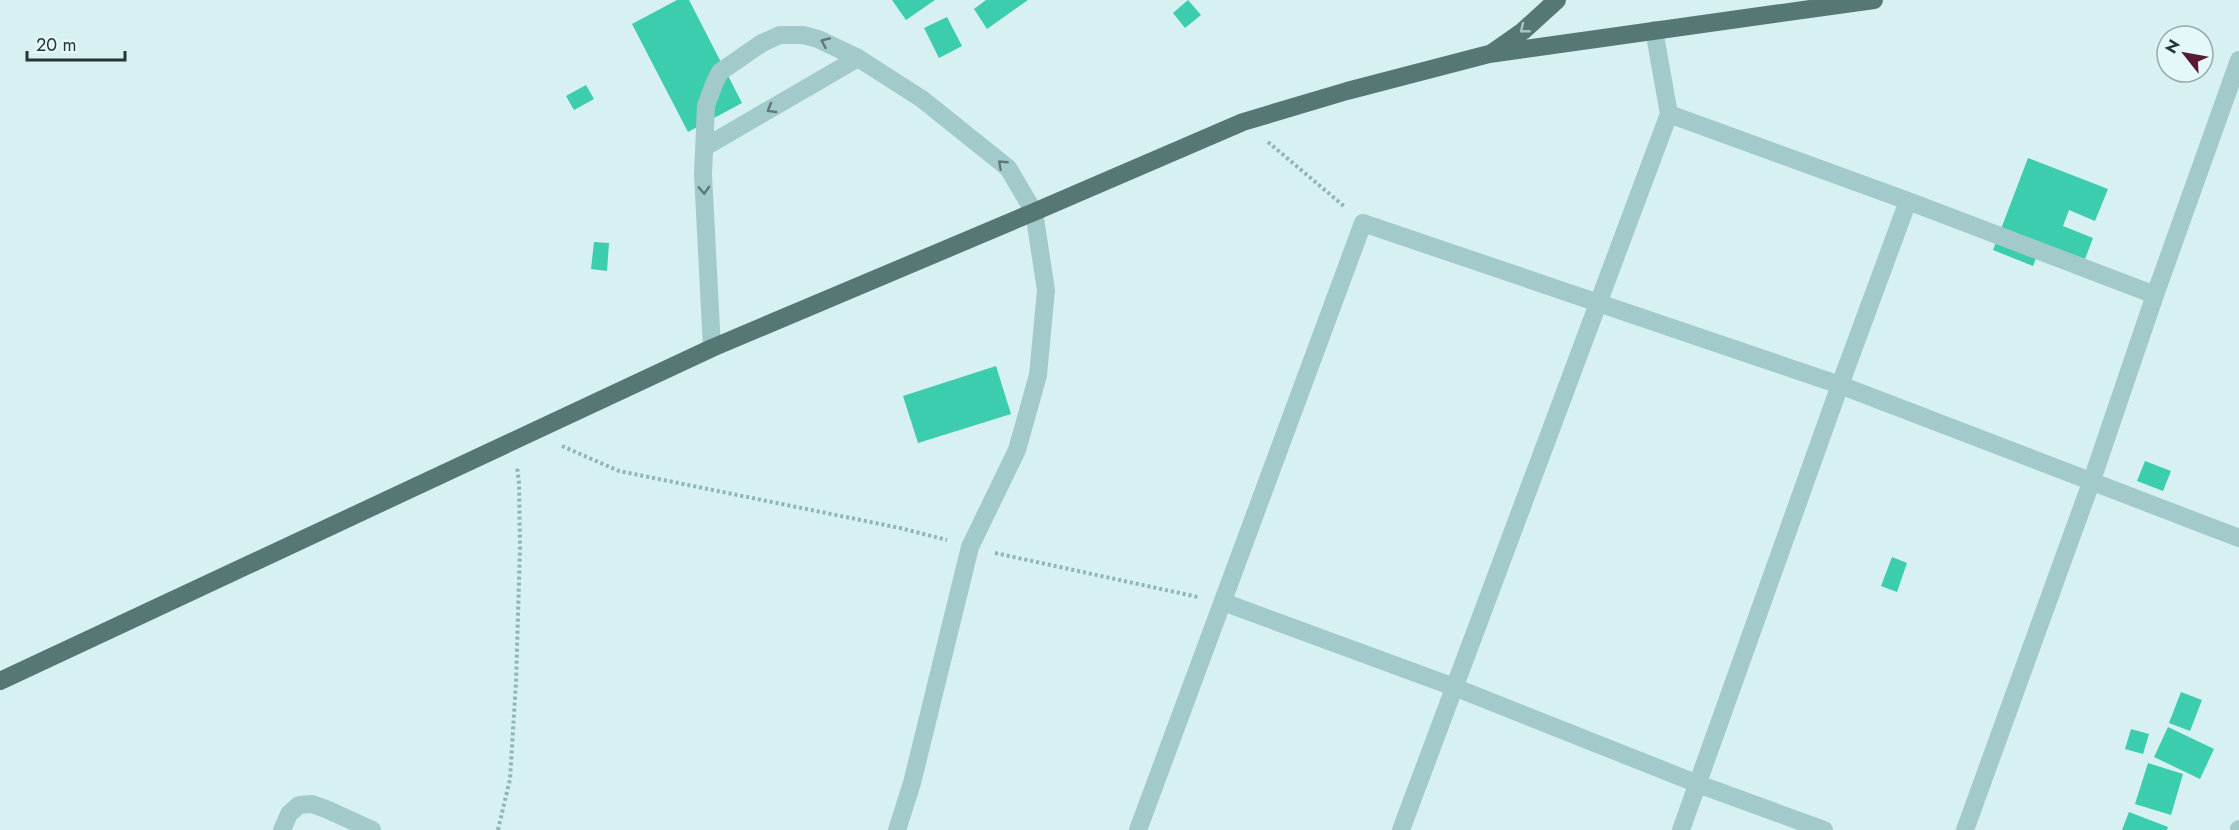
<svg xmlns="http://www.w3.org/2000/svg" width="2239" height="830" font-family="Jost,sans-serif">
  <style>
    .building { fill: #3cccae }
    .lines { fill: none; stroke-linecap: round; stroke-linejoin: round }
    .path { stroke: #8db6b5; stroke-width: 4; stroke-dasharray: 3 3; stroke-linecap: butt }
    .minor { stroke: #a3cacb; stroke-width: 18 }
    .major { stroke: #567874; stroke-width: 18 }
    .oneway { stroke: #abc5c4 }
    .oneway2 { stroke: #5e7877 }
  </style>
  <rect width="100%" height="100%" fill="#d7f0f2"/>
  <!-- building -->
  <path class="building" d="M 677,0 L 689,0 L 742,103 L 688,132 L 632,24 Z
    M 892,0 L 935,0 L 906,20 Z
    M 986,0 L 1028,0 L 987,29 L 974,9 Z
    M 1188,0 L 1201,15 L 1185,28 L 1173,13 Z
    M 947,17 L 962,46 L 939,58 L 924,28 Z
    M 586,85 L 594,99 L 574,110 L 566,96 Z
    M 2028,158 L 2108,189 L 2095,221 L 2069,210 L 2063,226 L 2093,238 L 2085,259 L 2042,243 L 2033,266 L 1993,250 Z
    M 594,242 L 609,243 L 607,271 L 591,269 Z
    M 996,366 L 1011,414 L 918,443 L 903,396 Z
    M 2145,461 L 2171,471 L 2163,491 L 2137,481 Z
    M 1892,557 L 1907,563 L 1897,592 L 1881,586 Z
    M 2181,692 L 2202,700 L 2190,731 L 2169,723 Z
    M 2168,727 L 2214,749 L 2200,779 L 2154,757 Z
    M 2131,729 L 2149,734 L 2143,754 L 2125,749 Z
    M 2148,763 L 2183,774 L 2171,815 L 2135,804 Z
    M 2129,812 L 2168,827 L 2167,830 L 2122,830 Z"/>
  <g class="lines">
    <!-- path -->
    <path class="path" d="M 1268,142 L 1345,207
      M 562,446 L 619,471 L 900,528 L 947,540
      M 995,553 L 1198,597
      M 498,830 L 510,779 L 516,682 L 520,547 L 519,483 L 517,467"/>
    <!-- minor -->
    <path class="minor" d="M 1669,114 L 1908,201 L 2155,295
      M 705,147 L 858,58
      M 712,348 L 703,174 L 706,106 L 714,84 L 720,72 L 762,43 L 780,35 L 803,35 L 818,39 L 858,58 L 922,99 L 1008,168 L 1034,212 L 1046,290 L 1038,375 L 1017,450 L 970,547 L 912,783 L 897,830
      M 1223,602 L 1454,687 L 1698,784 L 1824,830
      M 282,830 L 289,814 L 299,805 L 312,804 L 326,809 L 372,830
      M 1138,830 L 1363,223 L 1840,385 L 2239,538
      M 1401,830 L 1669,114 L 1654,30
      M 1681,830 L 1840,385 L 1908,201
      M 1965,830 L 2092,480 L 2155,295 L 2239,60
      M 2239,830 L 2239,829"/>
    <!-- major -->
    <path class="major" d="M 1493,52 L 1523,31 L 1557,0
      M 0,681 L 712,348 L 1034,212 L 1243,122 L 1347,91 L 1489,54 L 1874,0"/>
  </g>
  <!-- one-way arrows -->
  <defs><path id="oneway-chevron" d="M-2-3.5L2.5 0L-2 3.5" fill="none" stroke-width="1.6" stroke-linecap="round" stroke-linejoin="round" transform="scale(1.5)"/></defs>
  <use class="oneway" href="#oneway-chevron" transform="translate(1524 29) rotate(141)"/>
  <g class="oneway2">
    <use href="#oneway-chevron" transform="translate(825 42) rotate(-156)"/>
    <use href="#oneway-chevron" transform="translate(771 109) rotate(150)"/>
    <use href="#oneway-chevron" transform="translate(1002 164) rotate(-137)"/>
    <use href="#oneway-chevron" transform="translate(704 190) rotate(87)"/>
  </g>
  <!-- north arrow -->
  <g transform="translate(2185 54) rotate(301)"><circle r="28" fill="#e4f8fa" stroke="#98aaaa" stroke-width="1.5"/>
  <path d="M0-4.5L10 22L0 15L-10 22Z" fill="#581932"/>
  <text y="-9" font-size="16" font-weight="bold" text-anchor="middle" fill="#253533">N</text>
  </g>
  <!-- scale -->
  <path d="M27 51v9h98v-9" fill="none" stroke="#253533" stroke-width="3"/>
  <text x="36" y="51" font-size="18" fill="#253533" stroke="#e4f8fa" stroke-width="4.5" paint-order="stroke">20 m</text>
</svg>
